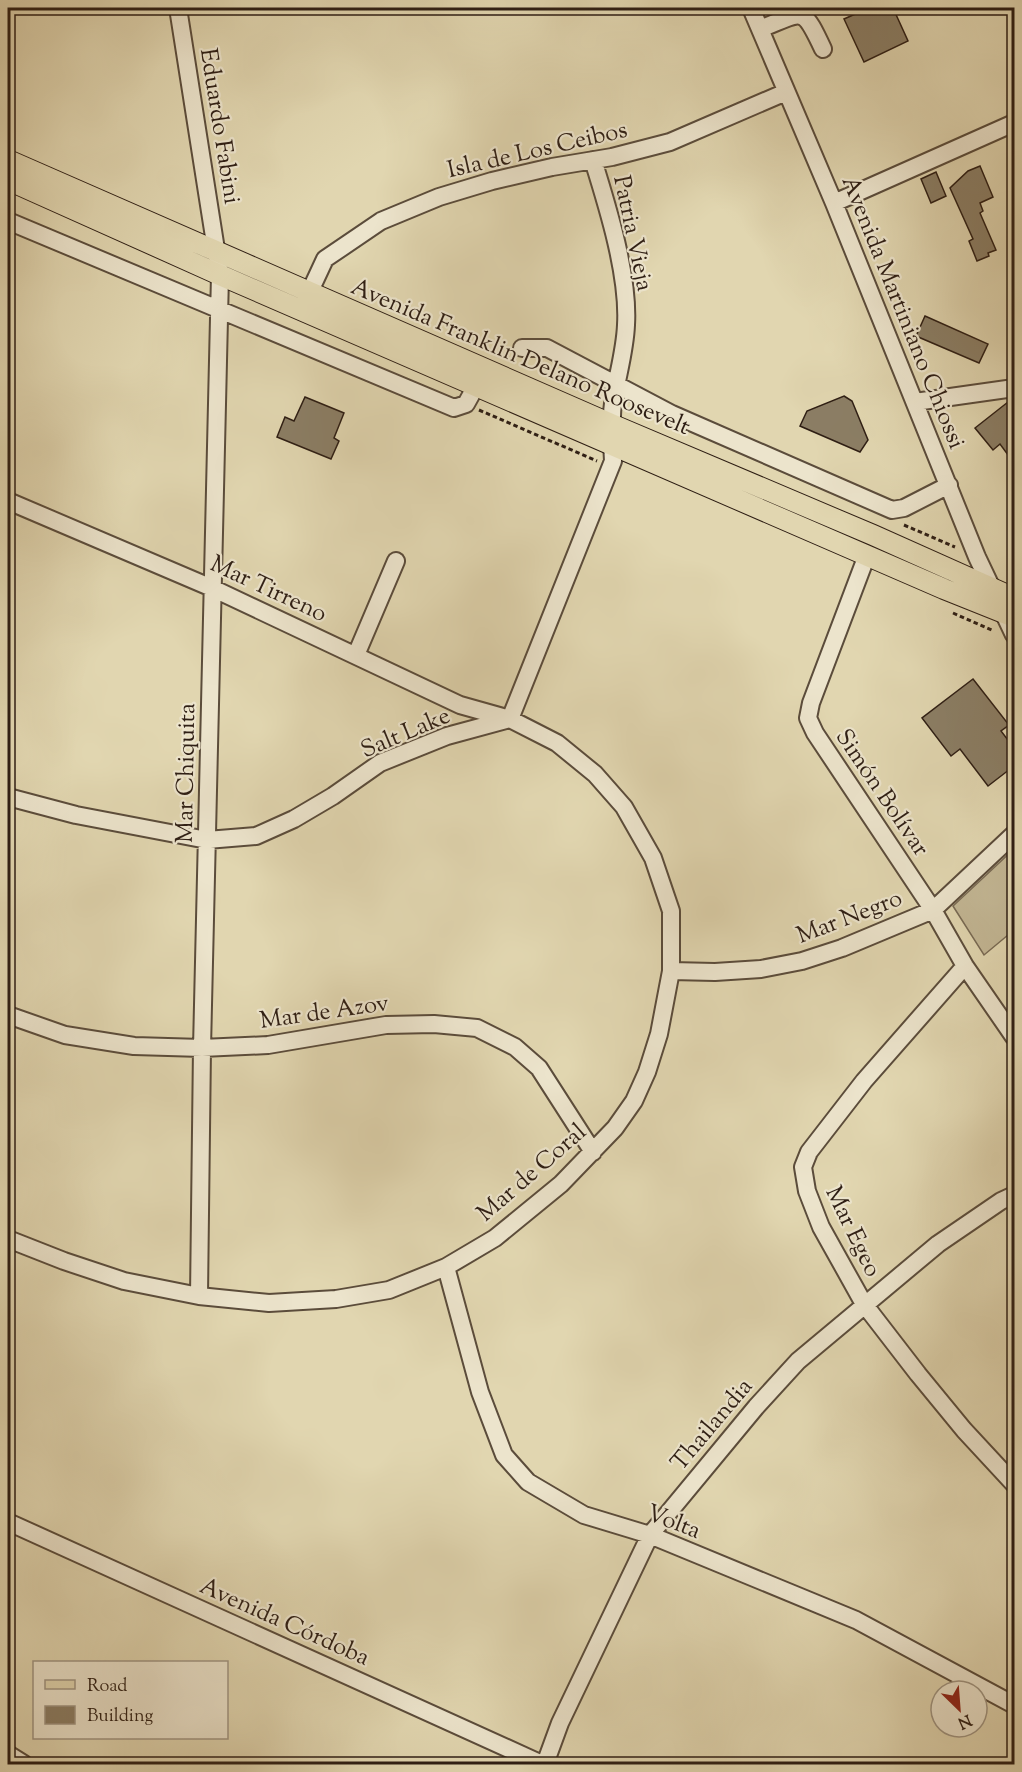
<svg xmlns="http://www.w3.org/2000/svg" width="1022" height="1772" font-family="'Sorts Mill Goudy',serif">
  <style>
    .green { fill: #c3b795; stroke: #786a54; stroke-width: 1.5 }
    .building { fill: #8b7e65; stroke: #2e1e14; stroke-width: 1.5 }
    .lines { fill: none; stroke-linecap: round; stroke-linejoin: round }
    .minor-casing { stroke: #5b4c3b; stroke-width: 20 }
    .major-casing { stroke: #2e1e14; stroke-width: 22 }
    .path { stroke: #2e1e14; stroke-width: 3; stroke-dasharray: 4.5 3; stroke-linecap: butt }
    .minor { stroke: #ece4cc; stroke-width: 16 }
    .major { stroke: #e1d6b0; stroke-width: 20 }
    .labels { text-anchor: middle; stroke-width: 4.5; stroke-linejoin: round; paint-order: stroke }
    .street-label { font-size: 24px; fill: #2e1e14; stroke: #ece4cc }
  </style>
  <rect width="100%" height="100%" fill="#e1d6b0"/>
  <filter id="stains"><feTurbulence type="fractalNoise" baseFrequency=".00333" numOctaves="4"/><feColorMatrix values="0 0 0 0 .2 0 0 0 0 .09 0 0 0 0 .02 0 0 0 .5 -.17"/></filter>
  <radialGradient id="worn" r=".72"><stop offset=".6" stop-color="#630" stop-opacity="0"/><stop offset="1" stop-color="#630" stop-opacity=".3"/></radialGradient>
  <!-- green -->
  <path class="green" d="M 1014,849 L 1014,930 L 984,955 L 953,906 Z"/>
  <!-- building -->
  <path class="building" d="M 869,8 L 893,8 L 908,41 L 864,62 L 844,19 Z
    M 980,166 L 993,197 L 980,203 L 983,211 L 980,213 L 996,250 L 988,253 L 989,256 L 977,261 L 969,241 L 973,239 L 950,188 L 968,171 Z
    M 936,172 L 946,196 L 931,203 L 921,179 Z
    M 925,316 L 988,344 L 979,363 L 916,336 Z
    M 844,396 L 852,401 L 868,440 L 860,452 L 800,426 L 807,411 Z
    M 305,397 L 344,413 L 334,438 L 339,441 L 331,459 L 277,437 L 285,417 L 294,421 Z
    M 1008,402 L 1014,411 L 1014,463 L 1000,444 L 993,450 L 975,428 Z
    M 973,679 L 1009,725 L 1001,731 L 1014,748 L 1014,766 L 988,786 L 960,749 L 951,756 L 922,718 Z"/>
  <g class="lines">
    <!-- minor casing -->
    <g class="minor-casing">
      <path id="minor" d="M 178,8 L 220,275 L 202,1048 L 199,1296
        M 751,8 L 834,203 L 977,557 L 1014,635
        M 760,29 C 804,12 802,4 823,49
        M 834,203 L 1014,123
        M 8,221 L 454,408 L 466,404 L 476,386
        M 305,302 L 325,259 L 381,221 L 439,197 L 492,181 L 552,167 L 612,157 L 670,142 L 786,92
        M 522,348 L 547,348 L 672,414 L 892,510 L 904,508 L 949,485
        M 915,402 L 1014,388
        M 8,501 L 212,588 L 460,705 L 510,719 L 557,743 L 595,774 L 624,807 L 653,858 L 671,911 L 671,971 L 659,1034 L 647,1072 L 634,1101 L 615,1128 L 561,1184 L 495,1238 L 446,1267 L 389,1290 L 336,1299 L 269,1303 L 199,1296 L 124,1281 L 64,1261 L 8,1239
        M 867,555 L 811,703 L 808,718 L 815,733 L 933,910 L 965,966 L 1014,1037
        M 356,655 L 396,561
        M 8,797 L 76,815 L 207,840 L 256,836 L 294,819 L 333,796 L 380,763 L 447,736 L 510,719 L 613,461 C 612,440 610,419 614,397 C 618,373 625,350 626,325 C 629,276 608,208 593,160
        M 965,966 L 864,1081 L 809,1152 L 803,1167 L 807,1191 L 821,1227 L 864,1304 L 918,1374 L 964,1430 L 1014,1484
        M 671,971 L 715,972 L 761,969 L 802,961 L 842,948 L 933,910 L 1014,834
        M 8,1015 L 65,1035 L 134,1046 L 202,1048 L 268,1045 L 386,1025 L 434,1024 L 477,1028 L 515,1047 L 539,1068 L 593,1152
        M 446,1267 L 480,1392 L 504,1455 L 528,1482 L 584,1515 L 650,1535 L 856,1620 L 1014,1705
        M 8,1522 L 542,1764
        M 8,1754 L 24,1764
        M 545,1764 L 560,1723 L 650,1535 L 756,1407 L 798,1361 L 938,1244 L 1001,1201 L 1014,1195"/>
    </g>
    <!-- major casing -->
    <g class="major-casing">
      <path id="major" d="M 8,160 L 611,424 L 873,535 L 1014,598
        M 8,180 L 220,275 L 944,589 L 1014,617"/>
    </g>
    <!-- path -->
    <path class="path" d="M 544,374 L 581,385
      M 479,410 L 597,461
      M 904,525 L 955,547
      M 953,613 L 994,631"/>
    <!-- minor -->
    <use href="#minor" class="minor"/>
    <!-- major -->
    <use href="#major" class="major"/>
  </g>
  <g class="labels">
    <!-- street labels -->
    <g class="street-label">
      <text transform="translate(221 126) rotate(81)" y="8">Eduardo Fabini</text>
      <text transform="translate(537 149) rotate(-13)" y="8">Isla de Los Ceibos</text>
      <text transform="translate(634 233) rotate(78)" y="8">Patria Vieja</text>
      <text transform="translate(904 312) rotate(68)" y="8">Avenida Martiniano Chiossi</text>
      <text transform="translate(521 356) rotate(23)" y="8">Avenida Franklin Delano Roosevelt</text>
      <text transform="translate(269 588) rotate(25)" y="8">Mar Tirreno</text>
      <text transform="translate(405 732) rotate(-23)" y="8">Salt Lake</text>
      <text transform="translate(185 773) rotate(-89)" y="8">Mar Chiquita</text>
      <text transform="translate(883 792) rotate(56)" y="8">Simón Bolívar</text>
      <text transform="translate(849 916) rotate(-21)" y="8">Mar Negro</text>
      <text transform="translate(324 1011) rotate(-8)" y="8">Mar de Azov</text>
      <text transform="translate(531 1172) rotate(-41)" y="8">Mar de Coral</text>
      <text transform="translate(854 1231) rotate(64)" y="8">Mar Egeo</text>
      <text transform="translate(711 1424) rotate(-50)" y="8">Thailandia</text>
      <text transform="translate(674 1521) rotate(21)" y="8">Volta</text>
      <text transform="translate(285 1621) rotate(24)" y="8">Avenida Córdoba</text>
    </g>
  </g>
  <!-- margin -->
  <rect width="1022" height="1772" fill="none" stroke="#e1d6b0" stroke-width="30"/>
  <rect x="9" y="9" width="1004" height="1754" fill="none" stroke="#2e1e14" stroke-width="3"/>
  <rect x="15" y="15" width="992" height="1742" fill="none" stroke="#2e1e14" stroke-width="1.5"/>
  <!-- legend -->
  <rect x="33" y="1661" width="195" height="78" fill="#ece4cc" stroke="#a09582" stroke-width="1.5"/>
  <rect x="45" y="1680" width="30" height="9" fill="#e1d6b0" stroke="#a09582" stroke-width="1.5"/>
  <text x="87" y="1691" font-size="18" fill="#2e1e14">Road</text>
  <rect x="45" y="1706" width="30" height="18" fill="#8b7e65" stroke="#a09582" stroke-width="1.5"/>
  <text x="87" y="1721" font-size="18" fill="#2e1e14">Building</text>
  <!-- north arrow -->
  <g transform="translate(959 1709) rotate(155)"><circle r="28" fill="#ece4cc" stroke="#a09582" stroke-width="1.5"/>
  <path d="M0-4.5L10 22L0 15L-10 22Z" fill="#8f2418"/>
  <text y="-9" font-size="16" font-weight="bold" text-anchor="middle" fill="#2e1e14">N</text>
  </g>
  <rect width="100%" height="100%" filter="url(#stains)"/>
  <rect width="100%" height="100%" fill="url(#worn)"/>
</svg>
